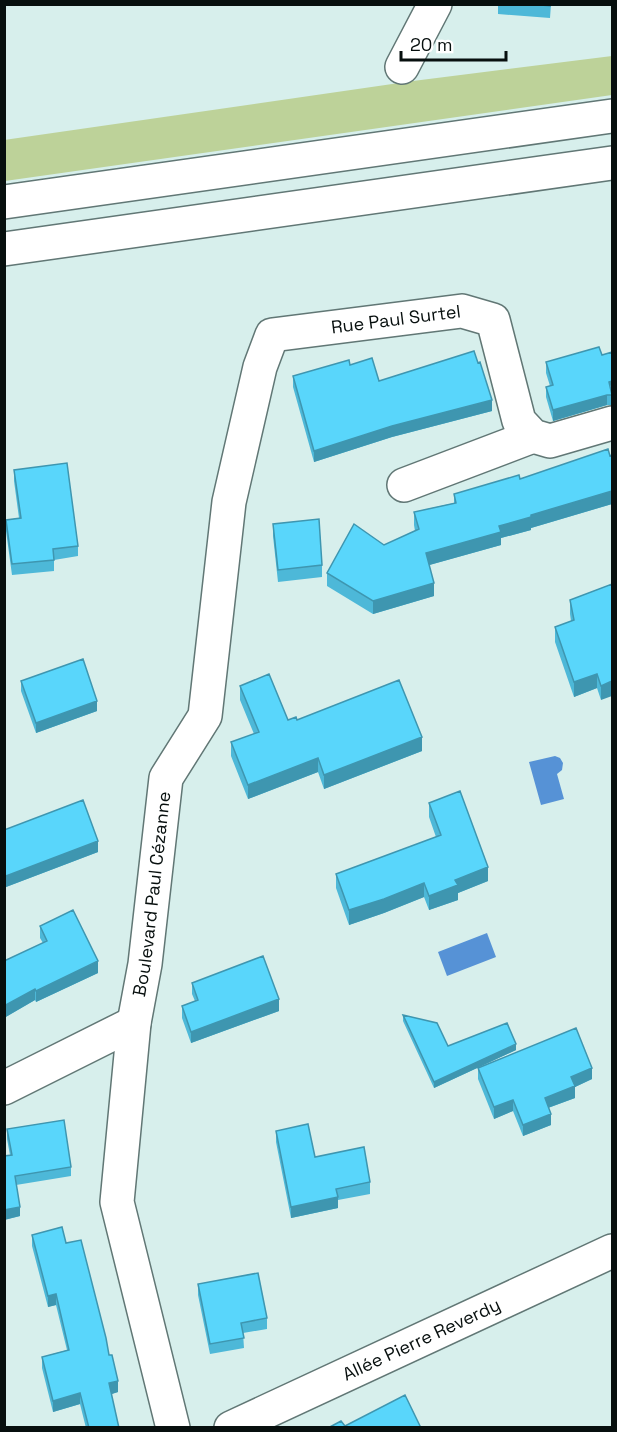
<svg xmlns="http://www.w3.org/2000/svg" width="617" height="1432" font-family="'Space Grotesk',sans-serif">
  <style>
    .green { fill: #bdd299 }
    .water { fill: #5692d6 }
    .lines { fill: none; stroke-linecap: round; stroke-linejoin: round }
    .minor-casing { stroke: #617775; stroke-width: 36 }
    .major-casing { stroke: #617775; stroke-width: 36 }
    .minor { stroke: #fff; stroke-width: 33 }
    .major { stroke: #fff; stroke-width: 33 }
    .wall { fill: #4db8d8 }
    .shaded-wall { fill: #3e96b0 }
    .building { fill: #59d6fb; stroke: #3e96b0; stroke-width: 1.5 }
    .labels { text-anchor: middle; stroke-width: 4.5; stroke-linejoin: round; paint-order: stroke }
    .street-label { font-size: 18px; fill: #070f0e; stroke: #fff }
  </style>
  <rect width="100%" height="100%" fill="#d7efec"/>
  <!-- green -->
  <path class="green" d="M 612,56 L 612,95 L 5,181 L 4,140 L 413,81 Z"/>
  <!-- water -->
  <path class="water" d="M 555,756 L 560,758 L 563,763 L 562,770 L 557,774 L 564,799 L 541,805 L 529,762 Z
    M 487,933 L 496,957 L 447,976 L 438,952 Z"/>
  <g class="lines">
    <!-- minor casing -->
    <g class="minor-casing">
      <g id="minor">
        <path d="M 402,67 L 435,4"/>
        <path d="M 404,485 L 533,436"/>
        <path d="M 4,1088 L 134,1023"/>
        <path id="s1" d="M 173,1428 L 117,1202 L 134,1023 L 145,964 L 166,778 L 205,716 L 229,502 L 260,367 L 272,335 L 462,311 L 493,320 L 519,421 L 533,436 L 550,441 L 612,423"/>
        <path id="s2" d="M 231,1428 L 612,1251"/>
      </g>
    </g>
    <!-- major casing -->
    <g class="major-casing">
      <path id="major" d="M 4,202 L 612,116
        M 4,249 L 612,163"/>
    </g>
    <!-- minor -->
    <use href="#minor" class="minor"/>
    <!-- major -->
    <use href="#major" class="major"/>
  </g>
  <!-- wall -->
  <path class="wall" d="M 498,4 L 551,4 L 550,18 L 498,14 Z
    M 546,362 L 612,395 L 612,405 L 607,405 L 553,421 L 546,397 L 546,387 L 550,386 L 546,373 Z
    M 350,365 L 379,381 L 492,411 L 392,437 L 314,462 L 293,387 L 293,376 Z
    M 612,455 L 612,504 L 531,528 L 531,530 L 501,538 L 501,545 L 429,565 L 434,596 L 373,614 L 327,586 L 327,573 L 384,545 L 415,531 L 414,525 L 414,512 L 454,503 L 454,494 L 520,479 Z
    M 14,470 L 78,546 L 78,556 L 54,560 L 54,571 L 12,575 L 6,531 L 6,520 L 19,518 L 14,481 Z
    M 273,524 L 322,565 L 322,577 L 278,582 L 273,536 Z
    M 612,584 L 601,700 L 597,688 L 574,697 L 555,642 L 555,627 L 571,621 L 570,614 L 570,600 Z
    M 21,681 L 97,711 L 36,733 L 21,691 Z
    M 240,686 L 288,720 L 297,720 L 422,751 L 324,789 L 318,772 L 248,799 L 231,756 L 231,742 L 254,734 L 240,700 Z
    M 429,803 L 488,881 L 458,893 L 458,900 L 429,910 L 424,897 L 384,913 L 349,925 L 336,888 L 336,874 L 436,837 L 429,817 Z
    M 4,830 L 98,852 L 6,887 L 4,883 Z
    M 40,926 L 98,973 L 36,1002 L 35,1000 L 4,1018 L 43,943 L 40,938 Z
    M 192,983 L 279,1011 L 191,1043 L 182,1018 L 182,1006 L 195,1001 L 192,994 Z
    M 403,1015 L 448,1046 L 516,1050 L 434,1088 L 403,1021 Z
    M 478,1068 L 592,1079 L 575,1087 L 575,1098 L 548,1108 L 551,1125 L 523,1136 L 513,1111 L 494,1119 L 478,1079 Z
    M 7,1129 L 71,1167 L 71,1176 L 16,1185 L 20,1216 L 4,1220 L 4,1156 L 10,1155 L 7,1139 Z
    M 276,1131 L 315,1157 L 370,1182 L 370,1194 L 338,1200 L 338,1208 L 291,1218 L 276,1142 Z
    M 32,1235 L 66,1243 L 109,1355 L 118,1392 L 111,1394 L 119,1428 L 86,1428 L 80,1404 L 53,1412 L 42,1368 L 42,1357 L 67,1350 L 56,1305 L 48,1307 L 32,1246 Z
    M 198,1284 L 267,1318 L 267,1329 L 243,1333 L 244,1348 L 210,1354 L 198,1295 Z"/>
  <!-- shaded-wall -->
  <path class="shaded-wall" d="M 612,381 L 612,391 L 609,382 Z
    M 607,395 L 607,405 L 553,421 L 553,410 Z
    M 492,400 L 492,411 L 392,437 L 314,462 L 314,451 L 392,426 Z
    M 612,491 L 612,504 L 531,528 L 531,530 L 501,538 L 501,545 L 426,566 L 426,553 L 531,515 Z
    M 434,583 L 434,596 L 373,614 L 373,601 Z
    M 597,674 L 597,688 L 574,697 L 574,682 Z
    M 612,681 L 612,696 L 601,700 L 601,686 Z
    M 97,701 L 97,711 L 36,733 L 36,723 Z
    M 422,737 L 422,751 L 324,789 L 324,775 Z
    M 318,758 L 318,772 L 248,799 L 248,785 Z
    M 98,841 L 98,852 L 6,887 L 6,876 Z
    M 488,867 L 488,881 L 458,893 L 458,900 L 429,910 L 429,896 L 455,880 Z
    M 424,883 L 424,897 L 384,913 L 349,925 L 349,910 Z
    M 98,961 L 98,973 L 36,1002 L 36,991 Z
    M 35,989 L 35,1000 L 4,1018 L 4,1006 Z
    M 279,999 L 279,1011 L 191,1043 L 191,1032 Z
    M 516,1044 L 516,1050 L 434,1088 L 434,1082 Z
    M 592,1068 L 592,1079 L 575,1087 L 575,1098 L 545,1109 L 545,1098 L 571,1077 Z
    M 513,1100 L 513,1111 L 494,1119 L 494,1107 Z
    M 551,1114 L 551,1125 L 523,1136 L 523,1125 Z
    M 338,1197 L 338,1208 L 291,1218 L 291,1207 Z
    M 20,1207 L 20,1216 L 4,1220 L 4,1210 Z
    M 56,1294 L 56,1305 L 48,1307 L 48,1296 Z
    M 118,1381 L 118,1392 L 109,1395 L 109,1383 Z
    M 80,1393 L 80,1404 L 53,1412 L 53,1401 Z"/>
  <!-- building -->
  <path class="building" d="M 531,4 L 550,4 L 550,6 Z
    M 599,347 L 602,355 L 612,352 L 612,381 L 609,382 L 612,395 L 607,395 L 553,410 L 546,387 L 553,385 L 546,362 Z
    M 474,351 L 478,363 L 480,362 L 492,400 L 392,426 L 314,451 L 293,376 L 349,360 L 350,365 L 372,358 L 379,381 Z
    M 608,449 L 610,456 L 612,455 L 612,491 L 531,515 L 531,517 L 499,526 L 501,532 L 426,553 L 434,583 L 373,601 L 327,573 L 354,524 L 384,545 L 419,529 L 414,512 L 456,503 L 454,494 L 519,475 L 520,479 Z
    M 67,463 L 78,546 L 53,549 L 54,560 L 12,564 L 6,520 L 21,518 L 14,470 Z
    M 319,519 L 322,565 L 278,570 L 273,524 Z
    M 612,584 L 612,681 L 601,686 L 597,674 L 574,682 L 555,627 L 574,620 L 570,600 Z
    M 83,659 L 97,701 L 36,723 L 21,681 Z
    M 269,674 L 288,720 L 296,717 L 297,720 L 399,680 L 422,737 L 324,775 L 318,758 L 248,785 L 231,742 L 259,732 L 240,686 Z
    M 460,791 L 488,867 L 455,880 L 458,885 L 429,896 L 424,883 L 384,899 L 349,910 L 336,874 L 441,835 L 429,803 Z
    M 83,800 L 98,841 L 6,876 L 4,872 L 4,830 Z
    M 73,910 L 98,961 L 36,991 L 35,989 L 4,1006 L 4,961 L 47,941 L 40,926 Z
    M 263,956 L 279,999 L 191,1032 L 182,1006 L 198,1000 L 192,983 Z
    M 403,1015 L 437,1023 L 448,1046 L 507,1023 L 516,1044 L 434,1082 Z
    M 576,1028 L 592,1068 L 571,1077 L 575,1086 L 545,1098 L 551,1114 L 523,1125 L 513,1100 L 494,1107 L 478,1068 Z
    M 64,1120 L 71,1167 L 15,1176 L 20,1207 L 4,1210 L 4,1156 L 12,1155 L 7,1129 Z
    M 308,1124 L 315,1157 L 364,1147 L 370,1182 L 336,1189 L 338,1197 L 291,1207 L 276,1131 Z
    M 62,1227 L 66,1243 L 81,1240 L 106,1338 L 109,1355 L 112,1355 L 118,1381 L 109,1383 L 119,1428 L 89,1428 L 80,1393 L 53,1401 L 42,1357 L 69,1350 L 56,1294 L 48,1296 L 32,1235 Z
    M 258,1273 L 267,1318 L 241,1323 L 244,1338 L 210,1344 L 198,1284 Z
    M 405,1395 L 421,1428 L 328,1428 L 341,1421 L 345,1426 Z"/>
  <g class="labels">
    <!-- street labels -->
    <g class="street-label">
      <text dy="6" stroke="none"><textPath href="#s1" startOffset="1246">Rue Paul Surtel</textPath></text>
      <text dy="6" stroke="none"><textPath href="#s1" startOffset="543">Boulevard Paul Cézanne</textPath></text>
      <text dy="6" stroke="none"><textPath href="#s2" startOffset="210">Allée Pierre Reverdy</textPath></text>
    </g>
  </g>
  <!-- border -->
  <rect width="617" height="1432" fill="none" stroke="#070f0e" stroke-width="12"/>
  <!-- scale -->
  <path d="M401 51v9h105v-9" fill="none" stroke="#070f0e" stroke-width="3"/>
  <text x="410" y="51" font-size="18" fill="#070f0e" stroke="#ffffff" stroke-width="4.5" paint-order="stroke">20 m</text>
</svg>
